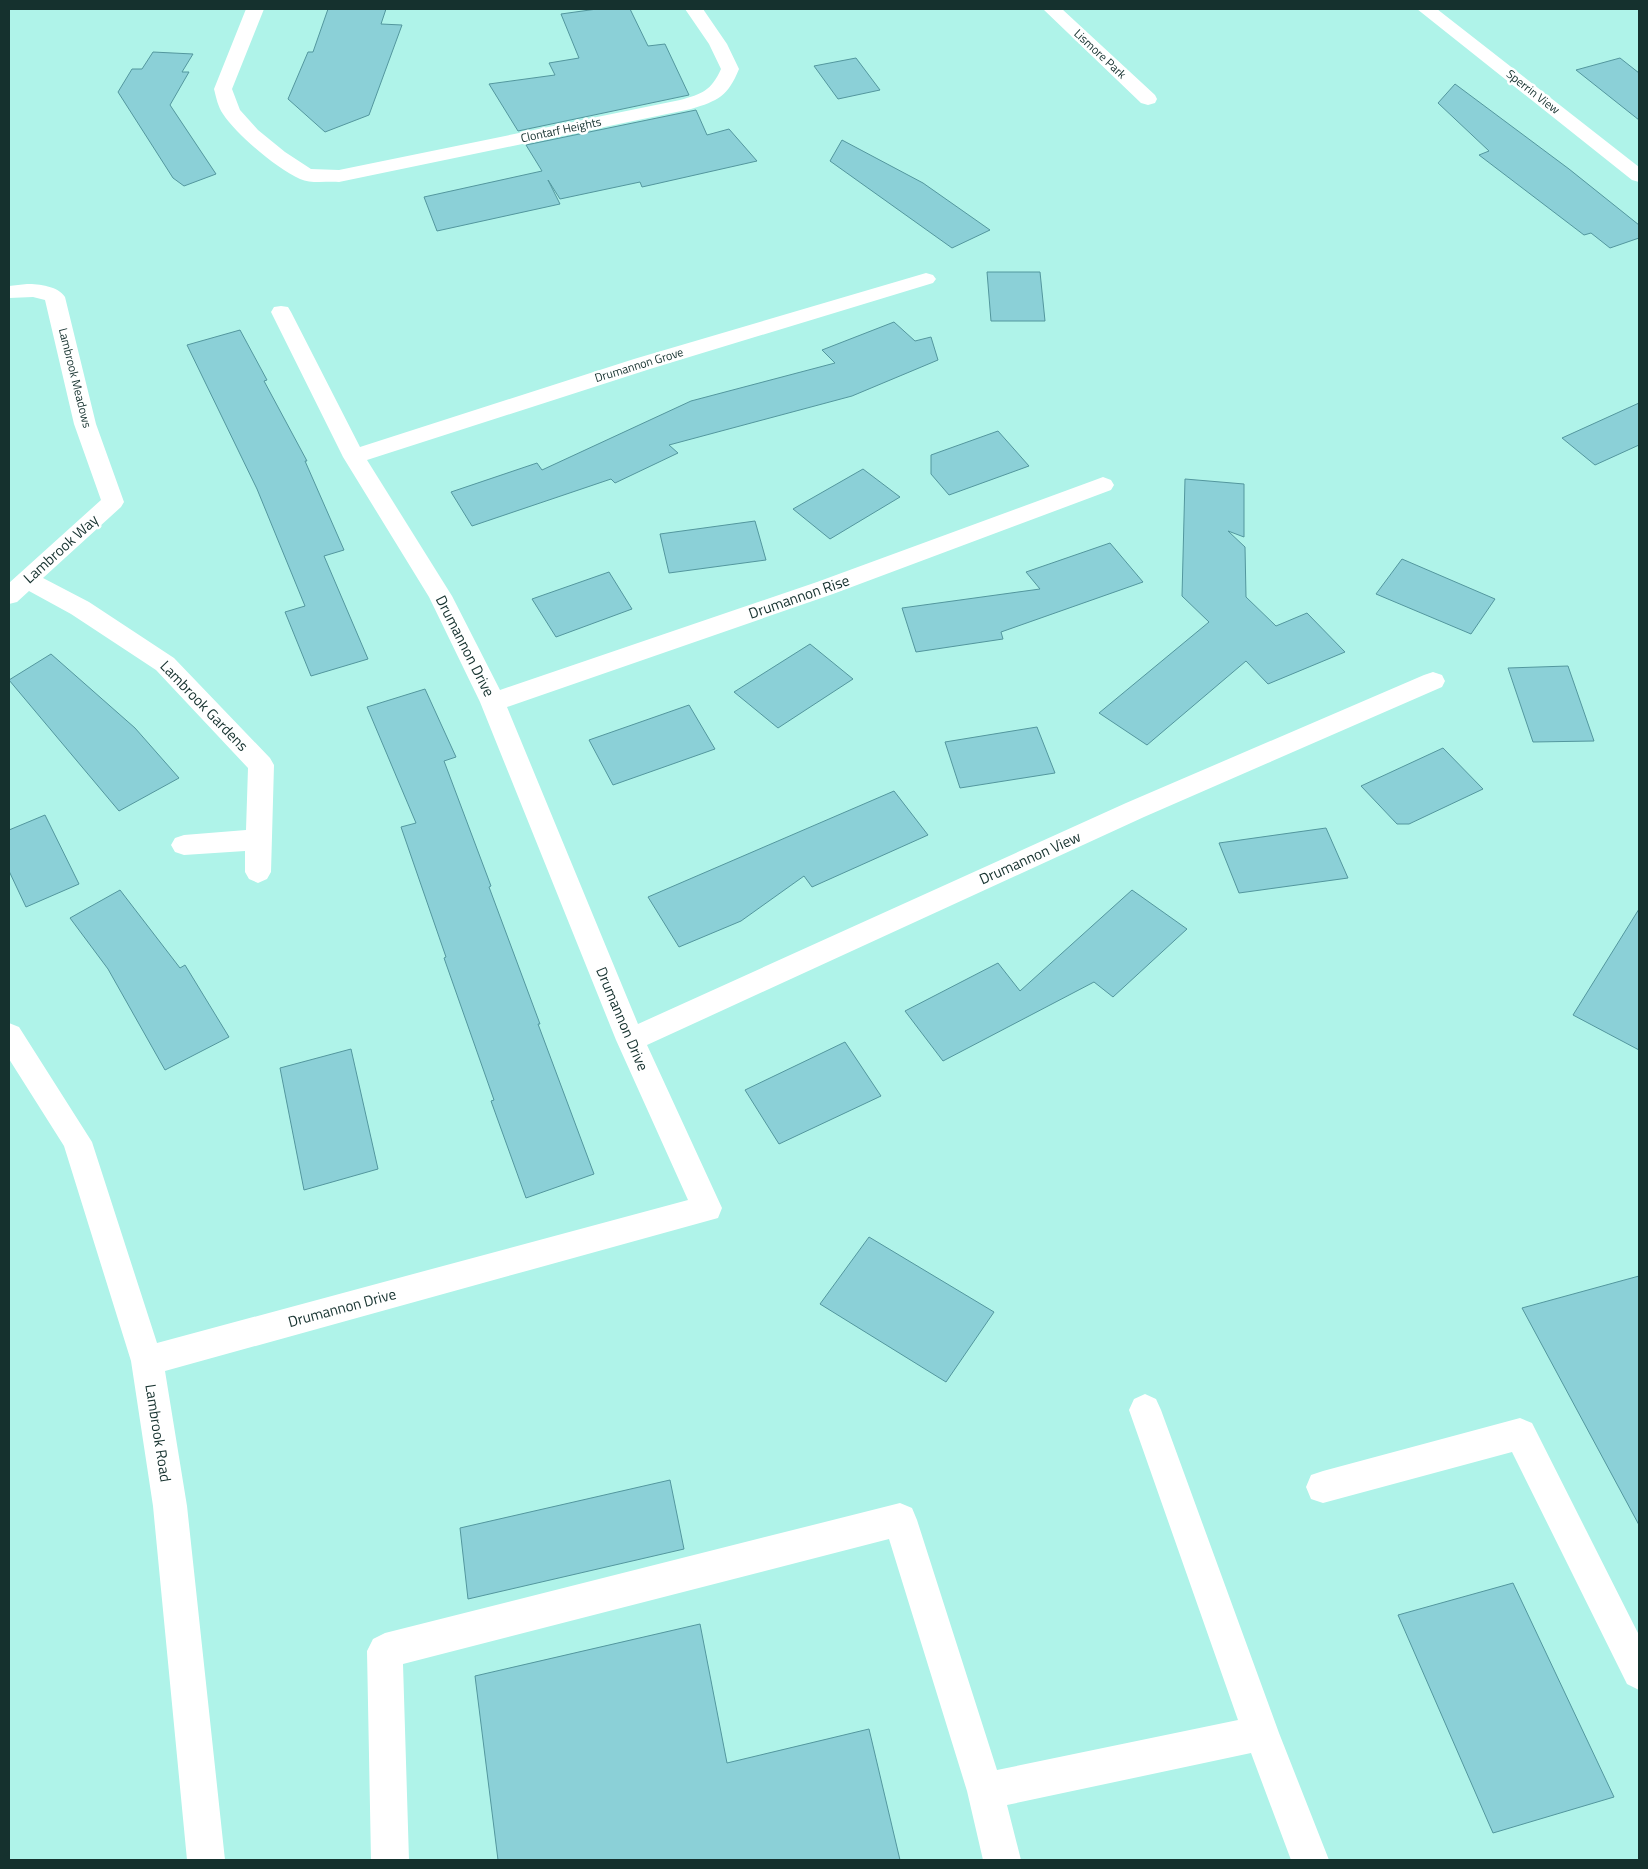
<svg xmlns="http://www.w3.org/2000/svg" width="1648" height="1869" font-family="'Titillium Web',sans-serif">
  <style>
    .building { fill: #8bd0d7; stroke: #53979e }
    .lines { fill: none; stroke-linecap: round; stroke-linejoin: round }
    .minor { fill: #fff; fill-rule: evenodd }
    .labels { text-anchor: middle; stroke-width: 5; stroke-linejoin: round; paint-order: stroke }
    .far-street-label { font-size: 12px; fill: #15312e; stroke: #fff }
    .street-label { font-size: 15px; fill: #15312e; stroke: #fff }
  </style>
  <rect width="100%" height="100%" fill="#aff3e9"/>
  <!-- building -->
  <path class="building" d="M 328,9 L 386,9 L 381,24 L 402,25 L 369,115 L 325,132 L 288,99 L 308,52 L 313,52 Z
    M 597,9 L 630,9 L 648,46 L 665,44 L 689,95 L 518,131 L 489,84 L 555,75 L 549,63 L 579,58 L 561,14 Z
    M 153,52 L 193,54 L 182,72 L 189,72 L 170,105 L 216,174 L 184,186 L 173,178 L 118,92 L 132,69 L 142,69 Z
    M 856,58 L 880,90 L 838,99 L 814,66 Z
    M 1620,58 L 1639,73 L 1639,120 L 1576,70 Z
    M 1455,84 L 1569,169 L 1639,225 L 1639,238 L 1610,248 L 1591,233 L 1584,235 L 1479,155 L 1489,151 L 1438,103 Z
    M 696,110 L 707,135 L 729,129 L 757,161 L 642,187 L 640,182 L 560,199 L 548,180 L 560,204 L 437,231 L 424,197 L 542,171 L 526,145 Z
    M 842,140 L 923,183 L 990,230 L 952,248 L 830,161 Z
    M 987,272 L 1040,272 L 1045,321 L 991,321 Z
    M 894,322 L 915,341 L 931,337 L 938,360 L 852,396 L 669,445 L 678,453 L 615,483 L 611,479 L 472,526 L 451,492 L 537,463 L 542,470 L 691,401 L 835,363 L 822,350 Z
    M 240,330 L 267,380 L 264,381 L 307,461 L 305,461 L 344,550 L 324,556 L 368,659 L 311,676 L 285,612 L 305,606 L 257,489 L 187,345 Z
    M 1639,403 L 1639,445 L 1595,465 L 1562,438 Z
    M 998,431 L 1029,466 L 949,495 L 931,474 L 931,455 Z
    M 863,469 L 900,497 L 830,539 L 793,509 Z
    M 1185,479 L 1244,484 L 1244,537 L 1228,531 L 1245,547 L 1246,597 L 1276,626 L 1307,613 L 1345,652 L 1268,684 L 1246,661 L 1147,745 L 1099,713 L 1209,622 L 1182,596 Z
    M 755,521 L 766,560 L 669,573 L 660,534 Z
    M 1110,543 L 1143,582 L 1001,632 L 1003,639 L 916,652 L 902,608 L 1040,589 L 1026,572 Z
    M 1402,559 L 1495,599 L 1471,634 L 1376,594 Z
    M 609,572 L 632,609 L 556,637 L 532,599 Z
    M 810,644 L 853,679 L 778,728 L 734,692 Z
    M 51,654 L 135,728 L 179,778 L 119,811 L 9,680 Z
    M 1568,666 L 1594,741 L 1533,742 L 1508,668 Z
    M 425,689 L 456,757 L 444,761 L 491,886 L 489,887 L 540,1024 L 538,1024 L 594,1174 L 526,1198 L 491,1101 L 494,1100 L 444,958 L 446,957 L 401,827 L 416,823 L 367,707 Z
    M 689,705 L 715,749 L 613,785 L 589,740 Z
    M 1037,727 L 1055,773 L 960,788 L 945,742 Z
    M 1443,748 L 1483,789 L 1409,824 L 1397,824 L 1361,786 Z
    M 894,791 L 928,835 L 812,887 L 804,876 L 741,921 L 679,947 L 648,897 Z
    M 45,815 L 79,884 L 26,907 L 9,871 L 9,830 Z
    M 1326,828 L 1348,878 L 1239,893 L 1219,843 Z
    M 120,890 L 180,968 L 185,965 L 229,1037 L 165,1070 L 108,969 L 70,918 Z
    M 1132,890 L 1187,929 L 1113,997 L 1094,982 L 943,1061 L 905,1011 L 998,963 L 1020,991 Z
    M 1639,909 L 1639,1050 L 1573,1015 Z
    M 845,1042 L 881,1096 L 779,1144 L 745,1090 Z
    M 351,1049 L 378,1169 L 304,1190 L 280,1068 Z
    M 869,1237 L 994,1312 L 946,1382 L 820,1304 Z
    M 1639,1276 L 1639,1525 L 1522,1308 Z
    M 670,1480 L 684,1549 L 468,1599 L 460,1528 Z
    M 1513,1583 L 1614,1797 L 1493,1833 L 1398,1615 Z
    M 700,1624 L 727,1763 L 869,1729 L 900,1860 L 498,1860 L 475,1676 Z"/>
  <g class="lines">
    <!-- minor -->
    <path class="minor" d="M 246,9 L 264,9 L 232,89 L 240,110 L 258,130 L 285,152 L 311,169 L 339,170 L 680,100 C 702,94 711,91 721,69 L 709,44 L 685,9 L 703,9 L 727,44 L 739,69 C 728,96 718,101 691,109 L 339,182 C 327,181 311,184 300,179 C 277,169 237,135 223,114 C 218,107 216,97 214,89 Z
      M 1043,9 L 1062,9 L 1155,95 L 1157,99 L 1155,103 L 1148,105 L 1141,103 Z
      M 1417,9 L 1437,9 L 1639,167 L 1639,182 L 1632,180 Z
      M 926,273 L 933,275 L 936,279 L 933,283 L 650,369 L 367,460 L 452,596 L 500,690 L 817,582 L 1095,480 L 1103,477 L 1111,480 L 1114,485 L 1111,490 L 833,594 L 507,707 L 638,1024 L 1126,803 L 1424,675 L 1433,672 L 1442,675 L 1445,681 L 1442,687 L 1144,817 L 647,1045 L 722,1208 L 718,1218 L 165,1371 L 187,1506 L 225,1860 L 187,1860 L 153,1506 L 131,1361 L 64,1146 L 9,1059 L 9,1023 L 19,1027 L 92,1142 L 157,1343 L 688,1200 L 616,1040 L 480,702 L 429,597 L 343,457 L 271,312 L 274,307 L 281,306 L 288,307 L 291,312 L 360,447 L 634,359 Z
      M 27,284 C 39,284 58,286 65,297 L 96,424 L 124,502 L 121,507 L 43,578 L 89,602 L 174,658 L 270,758 L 274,765 L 271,872 L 267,879 L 258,883 L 249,879 L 245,872 L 245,851 L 184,855 L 175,852 L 171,845 L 175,838 L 184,835 L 246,830 L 248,768 L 156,670 L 71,614 L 29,591 L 17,602 L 9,604 L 9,583 L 101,500 L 74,424 L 45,300 L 33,297 L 9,298 L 9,286 Z
      M 1145,1394 L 1156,1399 L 1161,1410 L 1279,1733 L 1329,1860 L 1291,1860 L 1251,1753 L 1007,1805 L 1021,1860 L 983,1860 L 967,1791 L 889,1539 L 403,1664 L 409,1860 L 371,1860 L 367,1651 L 373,1639 L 385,1633 L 900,1503 L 912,1508 L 917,1520 L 997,1770 L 1238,1720 L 1129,1410 L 1134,1399 Z
      M 1520,1418 L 1532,1423 L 1639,1635 L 1639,1690 L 1627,1684 L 1512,1452 L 1323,1503 L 1311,1499 L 1306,1487 L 1311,1475 L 1323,1471 Z"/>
  </g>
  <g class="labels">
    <!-- far-street labels -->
    <g class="far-street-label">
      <text transform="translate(1100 54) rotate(43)" y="4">Lismore Park</text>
      <text transform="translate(1533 92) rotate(38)" y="4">Sperrin View</text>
      <text transform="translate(561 130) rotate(-12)" y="4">Clontarf Heights</text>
      <text transform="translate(639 365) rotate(-17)" y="4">Drumannon Grove</text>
      <text transform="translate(75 378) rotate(76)" y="4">Lambrook Meadows</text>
    </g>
    <!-- street labels -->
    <g class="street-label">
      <text transform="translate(61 549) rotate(-42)" y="5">Lambrook Way</text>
      <text transform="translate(799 597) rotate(-19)" y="5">Drumannon Rise</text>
      <text transform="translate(465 646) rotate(63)" y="5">Drumannon Drive</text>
      <text transform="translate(204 706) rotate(46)" y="5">Lambrook Gardens</text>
      <text transform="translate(1030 858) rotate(-24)" y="5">Drumannon View</text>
      <text transform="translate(622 1019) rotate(67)" y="5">Drumannon Drive</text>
      <text transform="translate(342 1308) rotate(-15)" y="5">Drumannon Drive</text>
      <text transform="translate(158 1433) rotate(81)" y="5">Lambrook Road</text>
    </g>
  </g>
  <!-- border -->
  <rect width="1648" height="1869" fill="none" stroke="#15312e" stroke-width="20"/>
</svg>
